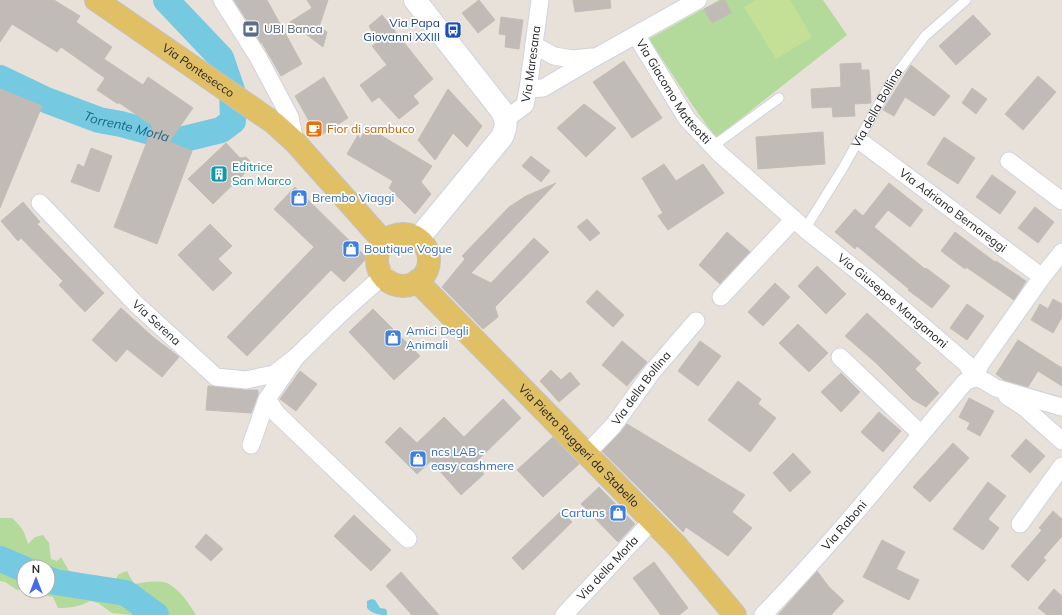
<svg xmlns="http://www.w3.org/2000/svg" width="1062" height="615" font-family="Mulish,sans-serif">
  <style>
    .green { fill: #b3da9b }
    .pitch { fill: #c4e097 }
    .water { fill: #75c9e1 }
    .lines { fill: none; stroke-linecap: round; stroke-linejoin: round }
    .river { stroke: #75c9e1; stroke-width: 26 }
    .building { fill: #c0bbb6; stroke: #c3bdb4 }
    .lane-casing { stroke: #cfd3df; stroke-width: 11 }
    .street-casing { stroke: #cfd3df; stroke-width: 19 }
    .secondary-casing { stroke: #cfd3df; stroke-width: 24 }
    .primary-casing { stroke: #c3c3c3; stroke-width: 24 }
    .lane { stroke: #fff; stroke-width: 9 }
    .street { stroke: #fff; stroke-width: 17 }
    .secondary { stroke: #fff; stroke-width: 22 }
    .primary { stroke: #e1bf65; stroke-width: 22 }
    .labels { text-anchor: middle; stroke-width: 3.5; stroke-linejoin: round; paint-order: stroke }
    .transit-label { font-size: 12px; fill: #164399; stroke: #fff; text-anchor: end }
    .service-label { font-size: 12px; fill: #4e5e75; stroke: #fff; text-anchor: start }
    .street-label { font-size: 12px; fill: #272727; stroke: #fff }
    .food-label { font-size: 12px; fill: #c56008; stroke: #fff; text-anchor: start }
    .culture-label { font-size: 12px; fill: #0d838f; stroke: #fff; text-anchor: start }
    .shop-label { font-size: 12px; fill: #366cbe; stroke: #fff; text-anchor: start }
    .water-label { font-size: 13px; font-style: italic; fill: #1a6688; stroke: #fff }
  </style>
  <rect width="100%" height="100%" fill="#e8e1d9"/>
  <!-- green -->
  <path class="green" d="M 719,0 L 823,0 L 847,35 L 716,138 L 693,106 L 649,39 Z
    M 0,518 L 12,518 C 21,526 25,532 28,544 L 35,537 L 43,535 L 49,543 L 51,559 L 57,561 L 61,557 L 69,571 L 79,573 L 89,580 L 99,576 L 111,587 L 119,574 L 127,571 L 134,584 C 142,583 161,579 169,584 C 181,591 189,604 196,615 L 131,615 L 112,613 L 98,603 L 90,601 C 79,607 70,608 58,608 L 53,597 L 37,594 L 32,591 L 48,591 L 48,567 L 24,567 L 24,588 L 17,590 L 5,582 L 0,581 Z"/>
  <!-- pitch -->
  <path class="pitch" d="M 756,0 L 790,0 L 812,37 L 776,59 L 744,7 Z"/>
  <!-- water -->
  <path class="water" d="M 372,599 L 375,600 L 380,608 L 386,609 L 387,612 L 387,615 C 379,615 373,614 367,608 L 367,601 Z"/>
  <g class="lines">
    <!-- river -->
    <g class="river">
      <path id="s1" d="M 0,78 L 46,100 L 99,120 L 121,124 L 180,140 L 221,130 L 233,121 L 232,90 L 221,58 L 166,0"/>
      <path d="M 0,559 L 24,569"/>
      <path d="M 48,579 L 55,582 L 126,593 L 156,615"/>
    </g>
  </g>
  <!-- building -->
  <path class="building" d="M 0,0 L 54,0 L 80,16 L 76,22 L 112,47 L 104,59 L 143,85 L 148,77 L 193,108 L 169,142 L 192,151 L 157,244 L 114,227 L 153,126 L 118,102 L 118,104 L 97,90 L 105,78 L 61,47 L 57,52 L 12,24 L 0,42 Z
    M 234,0 L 267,0 L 302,64 L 281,76 L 262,43 L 261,43 Z
    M 307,0 L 328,0 L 319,27 L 327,32 L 323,47 L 290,22 L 312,8 Z
    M 479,0 L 495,20 L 478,33 L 462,13 Z
    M 573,0 L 610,0 L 611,8 L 575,12 Z
    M 723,0 L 725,0 L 731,13 L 712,23 L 704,9 Z
    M 382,15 L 433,79 L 413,96 L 419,103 L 399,119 L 379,97 L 372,102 L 360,85 L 387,65 L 372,46 L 378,42 L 369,26 Z
    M 973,15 L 991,34 L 956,65 L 939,46 Z
    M 501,17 L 523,20 L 519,49 L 505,47 L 506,35 L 499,34 Z
    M 624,61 L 662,118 L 632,138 L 593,82 Z
    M 861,63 L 861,70 L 869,70 L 871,103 L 854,104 L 855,116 L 833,117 L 832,107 L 812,108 L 811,89 L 841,87 L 840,64 Z
    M 911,65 L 950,96 L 934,116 L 905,97 L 894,116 L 883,110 Z
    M 1038,76 L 1056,92 L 1023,130 L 1005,114 Z
    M 324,77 L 348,118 L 318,137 L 295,96 Z
    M 972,88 L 987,99 L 976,114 L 962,103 Z
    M 0,89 L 42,106 L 0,208 Z
    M 448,89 L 482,126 L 467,147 L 453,133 L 435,160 L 418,140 Z
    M 584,104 L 616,128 L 586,157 L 557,128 Z
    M 367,127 L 432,166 L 421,182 L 431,194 L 415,214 L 389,188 L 393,181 L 347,154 L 358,135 L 360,139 Z
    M 823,132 L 825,164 L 758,169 L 756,137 Z
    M 944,137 L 975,158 L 958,184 L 927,164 Z
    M 226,143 L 240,158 L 246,157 L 250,161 L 250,168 L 213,204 L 188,179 Z
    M 91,148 L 112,156 L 99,192 L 71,182 L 78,164 L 84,167 Z
    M 531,156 L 550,171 L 541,182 L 522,166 Z
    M 664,164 L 676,181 L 703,164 L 724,193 L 668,230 L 658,216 L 663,213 L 642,178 Z
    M 992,175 L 1016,192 L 1000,214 L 976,197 Z
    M 556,183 L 471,273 L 491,283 L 534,238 L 549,252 L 495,307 L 498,317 L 483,329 L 442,287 L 465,259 L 462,256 L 509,207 L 526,196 Z
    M 889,183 L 923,210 L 910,227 L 888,210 L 874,227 L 925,269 L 926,268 L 950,286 L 932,308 L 908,290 L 909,289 L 857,246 L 855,249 L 835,232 L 855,209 L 863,216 Z
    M 295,187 L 367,258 L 344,282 L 331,270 L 247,356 L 227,337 L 314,247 L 274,209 Z
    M 23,202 L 40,222 L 37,224 L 104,293 L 85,312 L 59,285 L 63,281 L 21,238 L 18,241 L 1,221 Z
    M 1035,207 L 1054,222 L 1038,243 L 1018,228 Z
    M 587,219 L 600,233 L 590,241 L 577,227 Z
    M 210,224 L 232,246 L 218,259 L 232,273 L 213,291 L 178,255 Z
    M 727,232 L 750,252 L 720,284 L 699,265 Z
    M 955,232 L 995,262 L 996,261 L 1026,281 L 1014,300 L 966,267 L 965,269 L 941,251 Z
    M 817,266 L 846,294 L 826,314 L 798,286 Z
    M 775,283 L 790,297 L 763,326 L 748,312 Z
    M 597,290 L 624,315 L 613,327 L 586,302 Z
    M 1053,299 L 1062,304 L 1062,317 L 1053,333 L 1031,320 L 1040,304 L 1048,309 Z
    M 967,304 L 984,316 L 967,340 L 950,328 Z
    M 121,308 L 153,337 L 179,357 L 162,377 L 127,349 L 116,362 L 92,340 Z
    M 373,309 L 420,356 L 394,380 L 349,332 Z
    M 867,313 L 921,363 L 915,369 L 939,393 L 926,407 L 912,399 L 876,363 L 845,336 Z
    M 798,324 L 828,353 L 809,372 L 779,343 Z
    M 1018,340 L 1062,368 L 1062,386 L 1038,371 L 1028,387 L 1004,380 L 996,374 Z
    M 622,341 L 647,362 L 627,386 L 602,365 Z
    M 700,341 L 721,356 L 698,386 L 678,371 Z
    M 551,370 L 561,380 L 570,372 L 580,384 L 559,402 L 540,381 Z
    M 300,371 L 317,384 L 296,411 L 280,399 Z
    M 841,373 L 860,392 L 841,412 L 821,392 Z
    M 738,381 L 761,399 L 758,404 L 776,418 L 750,452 L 708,420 Z
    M 208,386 L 245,390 L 258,390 L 258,395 L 251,413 L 206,410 Z
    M 969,398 L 994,411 L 980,436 L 967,429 L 970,423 L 959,417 Z
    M 503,399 L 521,418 L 475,463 L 484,474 L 461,495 L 431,461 L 417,474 L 385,442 L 400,427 L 417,443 L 444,417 L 464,437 Z
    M 879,412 L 901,431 L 883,452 L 861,432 Z
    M 627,424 L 745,495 L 732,512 L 752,528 L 728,556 L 686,527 L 683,532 L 602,451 L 620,433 Z
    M 553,437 L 579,464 L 543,497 L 517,470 Z
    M 1026,439 L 1045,456 L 1030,473 L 1011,456 Z
    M 953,443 L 969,458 L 930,502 L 913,487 Z
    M 793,453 L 811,472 L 790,492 L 773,473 Z
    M 988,482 L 1006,496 L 988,519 L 999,528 L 983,550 L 953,529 Z
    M 599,487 L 635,524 L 618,542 L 581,504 Z
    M 561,511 L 572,522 L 523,570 L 512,558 Z
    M 1053,511 L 1062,519 L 1062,536 L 1043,558 L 1046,560 L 1028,581 L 1011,566 L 1042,530 L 1039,528 Z
    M 354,515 L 391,550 L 371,571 L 334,536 Z
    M 206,534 L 223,549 L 211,561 L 195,547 Z
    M 882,540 L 905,552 L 896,569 L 919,580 L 909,600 L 863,577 Z
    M 654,562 L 688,608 L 679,615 L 661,615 L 633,578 Z
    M 817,571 L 829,587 L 844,601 L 831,615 L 778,615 Z
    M 401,572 L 439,615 L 412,615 L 386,586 Z
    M 1054,589 L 1062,596 L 1062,615 L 1047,615 L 1038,608 Z"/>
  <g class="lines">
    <!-- lane casing -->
    <g class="lane-casing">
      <g id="lane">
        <path d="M 713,146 L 779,98"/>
        <path id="s2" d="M 805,229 L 843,168 L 894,77 L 925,36 L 966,0"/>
      </g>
    </g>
    <!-- street casing -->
    <g class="street-casing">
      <g id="street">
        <path d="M 222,0 L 258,57 L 290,117 L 295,142"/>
        <path id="s3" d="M 636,35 L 687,119 L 720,154 L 805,229 L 870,281 L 967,364 L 974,378"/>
        <path d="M 534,45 L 554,56 L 572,59 L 592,57"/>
        <path d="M 528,89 L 543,88 L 596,57 L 698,0"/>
        <path id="s4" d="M 506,119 L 525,105 L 528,89 L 540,0"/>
        <path id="s5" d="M 864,144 L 1042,277"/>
        <path d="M 1009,161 L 1062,201"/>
        <path id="s6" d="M 40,203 L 136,304 L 216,377 L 246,380 L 274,374 L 296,357"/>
        <path d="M 721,297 L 794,219"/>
        <path d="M 840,357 L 921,434"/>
        <path d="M 974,378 L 981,363 L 1042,277 L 1062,252"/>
        <path d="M 1007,396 L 1024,407 L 1062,441"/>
        <path d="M 267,399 L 277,414 L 408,539"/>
        <path d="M 251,445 L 267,399 L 296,357 L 339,315 L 385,274"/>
        <path id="s7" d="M 586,454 L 613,426 L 652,372 L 696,321"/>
        <path d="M 1020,524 L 1062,466"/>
        <path id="s8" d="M 564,615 L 652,521"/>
        <path id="s9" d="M 763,615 C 835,541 899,460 965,382 L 974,378 L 981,379 L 996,388 L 1062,407"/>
      </g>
    </g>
    <!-- secondary casing -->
    <g class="secondary-casing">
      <path id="secondary" d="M 415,0 L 501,110 C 507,120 507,126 502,137 L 418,239"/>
    </g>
    <!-- primary casing -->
    <g class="primary-casing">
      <g id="primary">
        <path id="s10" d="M 96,0 L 274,123 L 295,142 L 384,242"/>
        <circle cx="403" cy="260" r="26"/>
        <path id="s11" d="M 417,281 L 677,546 L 735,615"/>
      </g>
    </g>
    <!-- lane -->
    <use href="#lane" class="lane"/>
    <!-- street -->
    <use href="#street" class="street"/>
    <!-- secondary -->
    <use href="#secondary" class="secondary"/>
    <!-- primary -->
    <use href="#primary" class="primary"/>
  </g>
  <!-- icons -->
  <defs>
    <g id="bank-square" transform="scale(0.9)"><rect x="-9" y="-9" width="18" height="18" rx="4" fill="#5c6f8a" stroke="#fff"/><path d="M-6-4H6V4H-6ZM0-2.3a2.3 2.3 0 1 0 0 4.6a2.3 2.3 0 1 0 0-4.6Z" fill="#fff"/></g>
    <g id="bus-square" transform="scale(0.9)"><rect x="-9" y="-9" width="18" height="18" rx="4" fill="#1a4fb4" stroke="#fff"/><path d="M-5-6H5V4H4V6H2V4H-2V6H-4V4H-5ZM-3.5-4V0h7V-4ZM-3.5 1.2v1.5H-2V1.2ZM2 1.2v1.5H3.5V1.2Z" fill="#fff"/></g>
    <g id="cafe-square" transform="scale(0.9)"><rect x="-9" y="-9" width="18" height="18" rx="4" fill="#e8710a" stroke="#fff"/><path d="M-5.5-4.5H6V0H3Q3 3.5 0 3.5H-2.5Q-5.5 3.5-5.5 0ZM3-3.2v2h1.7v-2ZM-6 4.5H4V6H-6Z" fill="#fff"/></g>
    <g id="building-square" transform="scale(0.9)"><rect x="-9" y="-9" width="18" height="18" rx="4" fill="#0f9aa8" stroke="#fff"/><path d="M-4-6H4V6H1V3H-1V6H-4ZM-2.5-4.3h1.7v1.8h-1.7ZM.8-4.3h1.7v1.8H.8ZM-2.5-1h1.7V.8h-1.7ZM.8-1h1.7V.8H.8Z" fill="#fff"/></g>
    <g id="shop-square" transform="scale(0.9)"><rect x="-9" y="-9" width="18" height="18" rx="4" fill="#3f7fe0" stroke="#fff"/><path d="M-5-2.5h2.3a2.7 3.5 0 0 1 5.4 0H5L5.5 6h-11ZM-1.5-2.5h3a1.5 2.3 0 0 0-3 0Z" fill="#fff"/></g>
  </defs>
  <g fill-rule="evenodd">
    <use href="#bank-square" x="251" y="29"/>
    <use href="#bus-square" x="453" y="30"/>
    <use href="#cafe-square" x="314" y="129"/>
    <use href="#building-square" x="219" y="174"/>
    <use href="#shop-square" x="299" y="198"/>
    <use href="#shop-square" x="351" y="249"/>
    <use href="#shop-square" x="393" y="338"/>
    <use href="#shop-square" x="418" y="459"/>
    <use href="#shop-square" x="618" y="513"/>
  </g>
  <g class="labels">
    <!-- transit labels -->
    <g class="transit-label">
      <text x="440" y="27">Via Papa<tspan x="440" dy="14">Giovanni XXIII</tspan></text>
    </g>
    <!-- service labels -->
    <g class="service-label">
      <text x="264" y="33">UBI Banca</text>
    </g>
    <!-- street labels -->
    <g class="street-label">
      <text dy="4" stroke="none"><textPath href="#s4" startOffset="65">Via Maresana</textPath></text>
      <text dy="4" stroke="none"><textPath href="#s10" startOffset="124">Via Pontesecco</textPath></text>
      <text dy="4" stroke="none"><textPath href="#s3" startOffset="68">Via Giacomo Matteotti</textPath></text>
      <text dy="4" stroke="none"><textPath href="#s2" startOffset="141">Via della Bollina</textPath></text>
      <text dy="4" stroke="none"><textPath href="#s5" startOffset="111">Via Adriano Bernareggi</textPath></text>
      <text dy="4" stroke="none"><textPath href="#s3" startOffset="373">Via Giuseppe Manganoni</textPath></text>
      <text dy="4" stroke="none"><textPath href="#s6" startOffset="167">Via Serena</textPath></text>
      <text dy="4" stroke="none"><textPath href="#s7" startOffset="86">Via della Bollina</textPath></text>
      <text dy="4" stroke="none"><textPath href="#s11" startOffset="231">Via Pietro Ruggeri da Stabello</textPath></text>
      <text dy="4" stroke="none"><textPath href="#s9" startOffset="121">Via Raboni</textPath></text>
      <text dy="4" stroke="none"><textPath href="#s8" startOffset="64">Via della Morla</textPath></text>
    </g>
    <!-- food labels -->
    <g class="food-label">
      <text x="327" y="133">Fior di sambuco</text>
    </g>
    <!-- culture labels -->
    <g class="culture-label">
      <text x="232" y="171">Editrice<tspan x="232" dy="14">San Marco</tspan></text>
    </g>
    <!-- shop labels -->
    <g class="shop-label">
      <text x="312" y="202">Brembo Viaggi</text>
      <text x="364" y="253">Boutique Vogue</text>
      <text x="406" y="335">Amici Degli<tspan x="406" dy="14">Animali</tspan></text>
      <text x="431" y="456">ncs LAB -<tspan x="431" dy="14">easy cashmere</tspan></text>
      <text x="605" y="517" text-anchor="end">Cartuns</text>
    </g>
    <!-- water labels -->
    <g class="water-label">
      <text dy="5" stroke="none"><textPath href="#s1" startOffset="136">Torrente Morla</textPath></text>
    </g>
  </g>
  <!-- north arrow -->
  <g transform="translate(36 579)"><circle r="19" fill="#ffffff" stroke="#a9a9a9"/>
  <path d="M0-3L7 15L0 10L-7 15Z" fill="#486ce7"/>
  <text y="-6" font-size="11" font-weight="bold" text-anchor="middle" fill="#272727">N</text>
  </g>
</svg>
